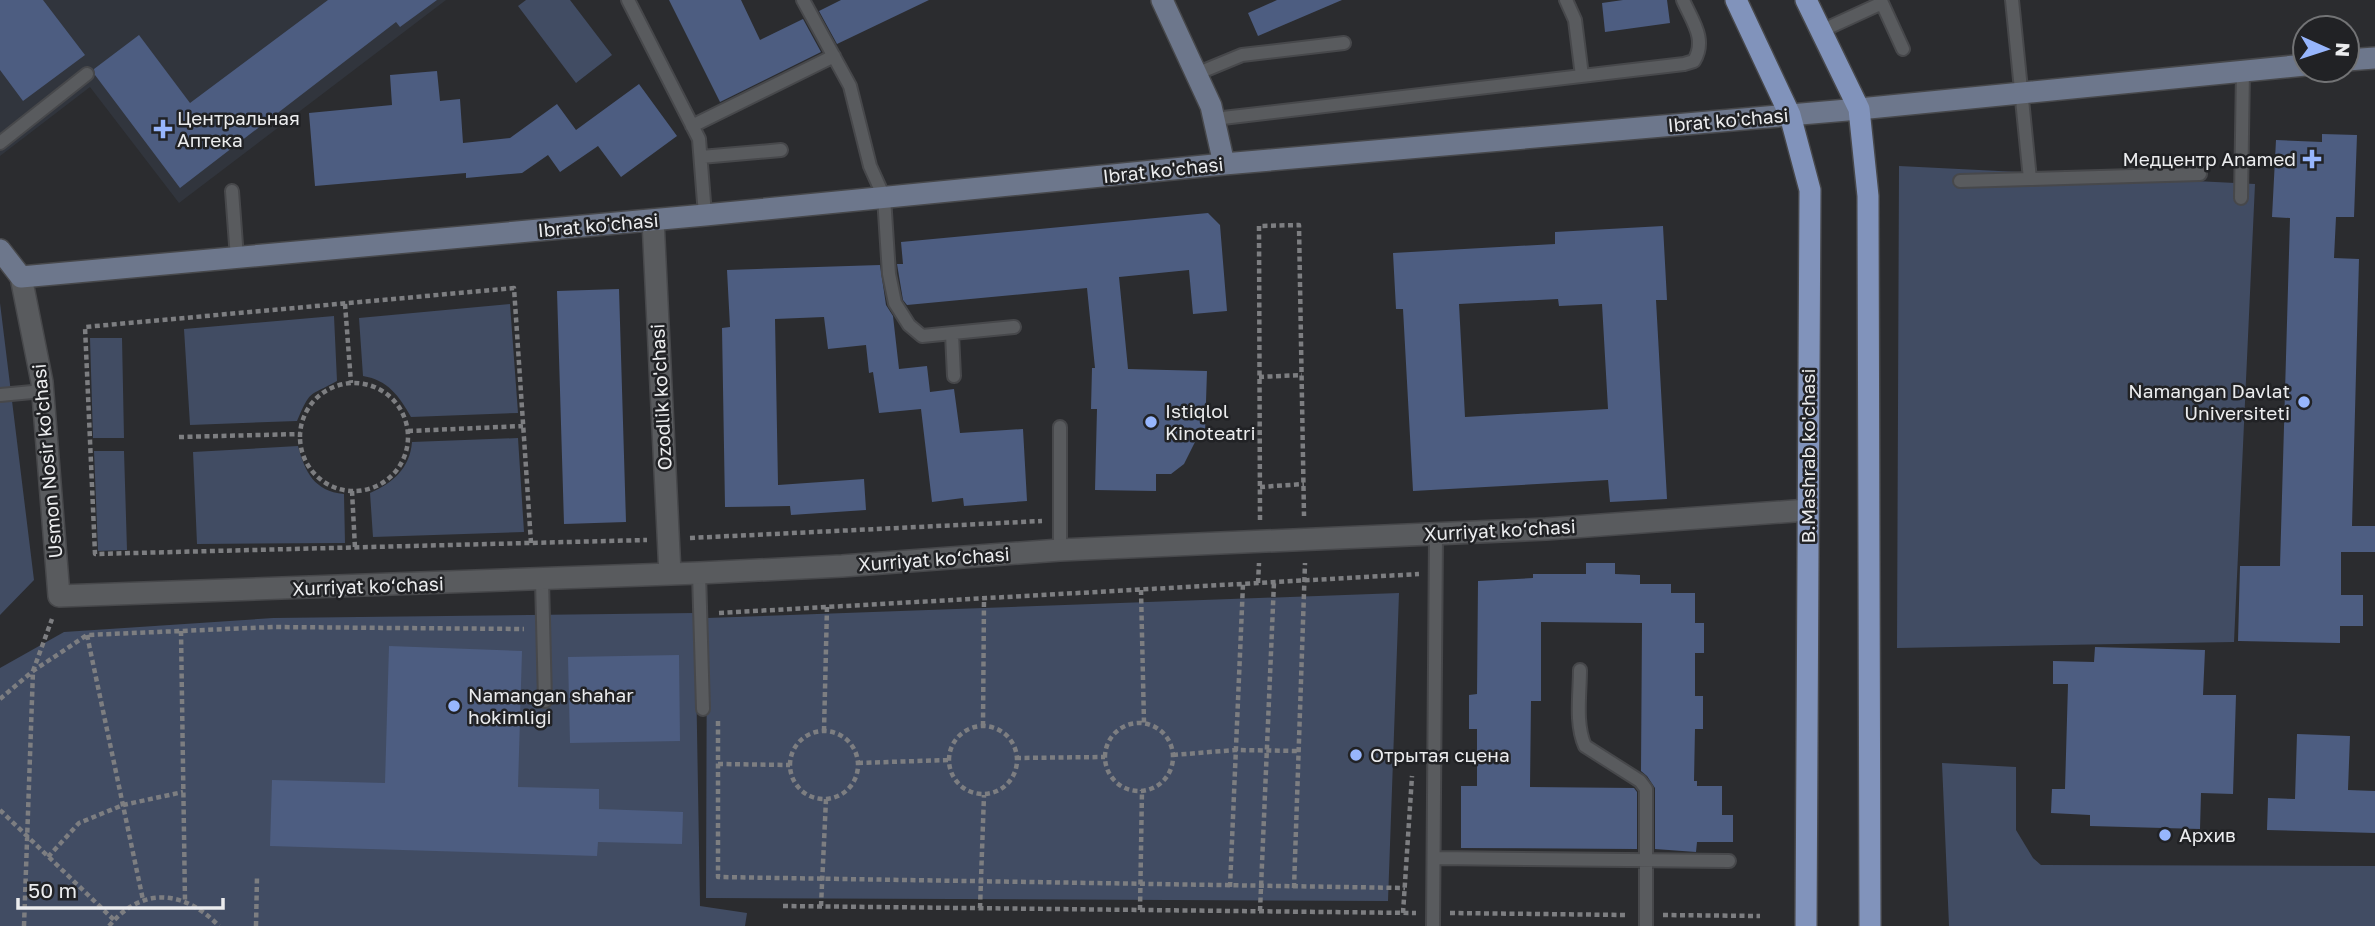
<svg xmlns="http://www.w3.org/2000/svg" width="2375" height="926" font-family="'Golos Text',sans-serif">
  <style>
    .built { fill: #31353d }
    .green { fill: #414c63 }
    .building { fill: #4d5d81; fill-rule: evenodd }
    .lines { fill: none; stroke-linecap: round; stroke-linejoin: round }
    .lane-casing { stroke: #47484b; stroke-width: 16 }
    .street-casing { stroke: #47484b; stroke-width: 24 }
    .secondary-casing { stroke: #47484b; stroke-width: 24 }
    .primary-casing { stroke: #47484b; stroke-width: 24 }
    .path { stroke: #7d7e81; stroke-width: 4.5; stroke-dasharray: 5 3.5; stroke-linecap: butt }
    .lane { stroke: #595b5e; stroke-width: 12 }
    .street { stroke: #595b5e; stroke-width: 21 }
    .secondary { stroke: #6d778c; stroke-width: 21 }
    .primary { stroke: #8193bb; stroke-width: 21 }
    .poi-dot { fill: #97b6fd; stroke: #212225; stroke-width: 2.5 }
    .labels { text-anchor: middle; stroke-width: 5; stroke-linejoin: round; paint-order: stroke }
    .poi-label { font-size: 19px; fill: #ebecee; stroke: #212225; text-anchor: start }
    .street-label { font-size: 19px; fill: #ebecee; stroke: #212225 }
  </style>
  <rect width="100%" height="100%" fill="#2b2c2f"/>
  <!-- built -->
  <path class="built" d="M 0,0 L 446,0 L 179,203 L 90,87 L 0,156 Z"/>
  <!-- green -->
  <path class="green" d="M 526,0 L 570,0 L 612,55 L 576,83 L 518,6 Z
    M 1899,166 L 2255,184 L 2234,642 L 1897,648 Z
    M 0,303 L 34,580 L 0,615 Z
    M 510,304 L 518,413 L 411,417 C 399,396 388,380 363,376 L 359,318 Z
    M 334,316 L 337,381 C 308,397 311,389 297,421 L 190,425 L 184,329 Z
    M 90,338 L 122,338 L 124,438 L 93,438 Z
    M 518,438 L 524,532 L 373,537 L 370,493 C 393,483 410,468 412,442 Z
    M 298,446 C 305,472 314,491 344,494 L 345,543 L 197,544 L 193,452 Z
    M 94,451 L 124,451 L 127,550 L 98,551 Z
    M 1399,593 L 1388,901 L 706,898 L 707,618 Z
    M 695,613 L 700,906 L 747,913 L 745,926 L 0,926 L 0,668 L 64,632 L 273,618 Z
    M 1942,763 L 2016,767 L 2016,830 L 2033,858 L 2041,865 L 2375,866 L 2375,926 L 1949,926 Z"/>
  <!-- building -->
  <path class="building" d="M 0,0 L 43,0 L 85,55 L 23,101 L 0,70 Z
    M 328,0 L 437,0 L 400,27 L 396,22 L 180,188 L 95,75 L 94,69 L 139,35 L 190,103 Z
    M 669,0 L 741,0 L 760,40 L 803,19 L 821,52 L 720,102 Z
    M 841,0 L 929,0 L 837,44 L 819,11 Z
    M 1277,0 L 1342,0 L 1258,36 L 1248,13 Z
    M 1623,0 L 1667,0 L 1670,23 L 1605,32 L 1602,3 Z
    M 437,71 L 440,101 L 460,99 L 463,143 L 510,138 L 557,104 L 576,130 L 639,84 L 677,136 L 621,177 L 598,146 L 560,172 L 548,155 L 522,173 L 466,178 L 466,173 L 315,186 L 309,113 L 392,105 L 390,75 Z
    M 2322,134 L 2357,135 L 2354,217 L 2336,217 L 2334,258 L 2359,259 L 2352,526 L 2375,526 L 2375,552 L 2341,552 L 2341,595 L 2363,595 L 2363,626 L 2340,626 L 2340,643 L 2238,641 L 2240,566 L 2280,566 L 2290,218 L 2272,217 L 2276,140 L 2322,142 Z
    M 1208,213 L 1220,225 L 1227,311 L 1193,314 L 1189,270 L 1119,277 L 1128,369 L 1207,371 L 1205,432 L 1200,432 L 1184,464 L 1171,474 L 1156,474 L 1156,491 L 1095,490 L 1097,409 L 1091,409 L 1092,368 L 1095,368 L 1087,288 L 907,305 L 903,300 L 897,264 L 903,264 L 901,242 Z
    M 1663,226 L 1667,300 L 1656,300 L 1667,499 L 1610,502 L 1608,480 L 1413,491 L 1403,309 L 1396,309 L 1393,253 L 1555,244 L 1555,232 ZM 1558,299 L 1559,306 L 1602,304 L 1608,409 L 1465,417 L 1459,304 Z
    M 880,265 L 886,305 L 893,316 L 899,369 L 927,366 L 930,392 L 954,389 L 960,433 L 1023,429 L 1027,501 L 964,506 L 963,498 L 932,502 L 921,409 L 879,413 L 873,372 L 869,373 L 866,345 L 828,349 L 824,317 L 775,319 L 778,485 L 864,479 L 866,510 L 791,515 L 790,506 L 725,507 L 722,328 L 730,327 L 727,270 Z
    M 619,289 L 626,522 L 564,524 L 557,291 Z
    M 1586,563 L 1615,563 L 1615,574 L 1640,575 L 1640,584 L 1671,584 L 1671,593 L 1695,593 L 1695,623 L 1704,623 L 1704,653 L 1695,653 L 1695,696 L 1703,696 L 1703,729 L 1695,729 L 1694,781 L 1697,781 L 1697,786 L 1722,786 L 1722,815 L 1733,815 L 1733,842 L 1697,842 L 1696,852 L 1655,849 L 1655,788 L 1647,776 L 1641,771 L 1642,623 L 1541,622 L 1541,701 L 1531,701 L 1530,787 L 1634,788 L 1637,792 L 1637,849 L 1461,848 L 1461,786 L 1477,786 L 1477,729 L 1469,729 L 1469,695 L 1477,694 L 1478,581 L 1533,578 L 1533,574 L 1586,574 Z
    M 389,646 L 522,651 L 518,787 L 599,789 L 599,809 L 683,812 L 682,844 L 598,842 L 597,856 L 270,846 L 272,780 L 385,783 Z
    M 2095,647 L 2205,650 L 2203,695 L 2236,695 L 2233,794 L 2201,793 L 2200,829 L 2090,826 L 2090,815 L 2051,813 L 2052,789 L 2065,789 L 2068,684 L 2053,684 L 2053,661 L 2094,662 Z
    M 679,655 L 680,741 L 570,743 L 568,657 Z
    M 2297,734 L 2350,736 L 2348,790 L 2375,791 L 2375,833 L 2267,830 L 2268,798 L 2295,799 Z"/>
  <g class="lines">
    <!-- lane casing -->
    <g class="lane-casing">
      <path id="lane" d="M 628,0 L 699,139 L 705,215
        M 803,0 L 850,86 L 870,166 L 884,197 L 889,274 L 895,303 L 909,325 L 922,336 L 1014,327
        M 1566,0 L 1575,20 L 1582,76
        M 1821,31 L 1882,3 L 1903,49
        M 1196,74 L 1242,55 L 1344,43
        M 1214,119 L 1684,64 L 1694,61 C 1707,39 1692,21 1683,0
        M 692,126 L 834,56
        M 0,143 L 87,74
        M 701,157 L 781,150
        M 2030,179 L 2200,174
        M 1960,181 L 2030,179 L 2012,0
        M 232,191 L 237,258
        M 2241,198 L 2243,71
        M 952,334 L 954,376
        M 0,395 L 43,391
        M 1060,550 L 1060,427
        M 699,573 L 703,709
        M 542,580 L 545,701
        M 1580,670 C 1580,694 1575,724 1585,746 L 1640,781 L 1646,789 L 1646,926
        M 1434,858 L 1729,861
        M 1433,926 L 1436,534"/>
    </g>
    <!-- street casing -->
    <g class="street-casing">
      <path id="street" d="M 653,220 L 670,574
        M 21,277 L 42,382 L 59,596 L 699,573 L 842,566 L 1060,550 L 1546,529 L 1808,510"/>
    </g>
    <!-- secondary casing -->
    <g class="secondary-casing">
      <path id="secondary" d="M 1162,0 L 1211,106 L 1224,164
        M 2347,60 L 2375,58
        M 0,250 L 21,277 L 705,215 L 1224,164 L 1859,109 L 2305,65"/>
    </g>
    <!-- primary casing -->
    <g class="primary-casing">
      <path id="primary" d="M 1736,0 L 1790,115 L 1810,190 L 1806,926
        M 1806,0 L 1859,109 L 1868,196 L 1870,926"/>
    </g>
    <!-- path -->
    <path class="path" d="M 345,304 L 351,383
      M 1259,377 L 1302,375
      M300 437a54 54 0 1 1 108 0a54 54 0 1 1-108 0Z
      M 408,431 L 523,426
      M 179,437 L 301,434
      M 1260,487 L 1304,484
      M 352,491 L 355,548
      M 1260,520 L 1259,226 L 1299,225 L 1304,516
      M 690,538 L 1042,521
      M 531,543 L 514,288 L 85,327 L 95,554 L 647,540
      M 1258,583 L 1259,563
      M 1141,590 L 1144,723
      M 719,613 L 1419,574
      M 181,631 L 185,901
      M 87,635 L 143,900
      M 0,699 L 33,671 L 87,635 L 273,627 L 524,629
      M 718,721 L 718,877 L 1405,888
      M1105 757a34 34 0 1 1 68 0a34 34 0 1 1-68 0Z
      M 983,726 L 984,598
      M949 760a34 34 0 1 1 68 0a34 34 0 1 1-68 0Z
      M 824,731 L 827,607
      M790 765a34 34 0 1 1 68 0a34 34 0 1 1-68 0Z
      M 1173,755 L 1235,750 L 1299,751
      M 1016,758 L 1105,757
      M 858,763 L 948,760
      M 718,764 L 790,765
      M 0,810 L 114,920
      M 48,857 L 79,823 L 123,805 L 183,792
      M 1230,887 L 1243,584
      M 1294,888 L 1305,563
      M 783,906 L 1416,913
      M 821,906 L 826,799
      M 980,908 L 984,795
      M 1140,910 L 1142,790
      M 1260,911 L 1274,582
      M 1403,913 L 1412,776
      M 1450,913 L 1626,915
      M 1663,915 L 1760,916
      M 24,926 L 33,671 L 52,619
      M 109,926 C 142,886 184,890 219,926
      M 256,926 L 257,877"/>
    <!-- lane -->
    <use href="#lane" class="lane"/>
    <!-- street -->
    <use href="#street" class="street"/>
    <!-- secondary -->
    <use href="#secondary" class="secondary"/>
    <!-- primary -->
    <use href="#primary" class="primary"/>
  </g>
  <!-- markers -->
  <g class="poi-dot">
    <path d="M159.5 118.5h7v7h7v7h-7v7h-7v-7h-7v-7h7z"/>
    <path d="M2308.5 148.5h7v7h7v7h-7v7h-7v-7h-7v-7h7z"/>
    <circle cx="2304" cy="402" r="7"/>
    <circle cx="1151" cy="422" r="7"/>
    <circle cx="454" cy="706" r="7"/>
    <circle cx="1356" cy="755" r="7"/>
    <circle cx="2165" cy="835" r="7"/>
  </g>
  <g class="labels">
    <!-- poi labels -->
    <g class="poi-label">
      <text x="177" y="125">Центральная<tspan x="177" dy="22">Аптека</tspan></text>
      <text x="2296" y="166" text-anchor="end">Медцентр Anamed</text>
      <text x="2290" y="398" text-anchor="end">Namangan Davlat<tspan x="2290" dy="22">Universiteti</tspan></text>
      <text x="1165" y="418">Istiqlol<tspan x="1165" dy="22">Kinoteatri</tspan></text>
      <text x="468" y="702">Namangan shahar<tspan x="468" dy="22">hokimligi</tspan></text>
      <text x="1370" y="762">Отрытая сцена</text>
      <text x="2179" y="842">Архив</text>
    </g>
    <!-- street labels -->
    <g class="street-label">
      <text transform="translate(1728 120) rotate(-5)" y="7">Ibrat ko'chasi</text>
      <text transform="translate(1163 170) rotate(-6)" y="7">Ibrat ko'chasi</text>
      <text transform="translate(598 225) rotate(-5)" y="7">Ibrat ko'chasi</text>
      <text transform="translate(661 397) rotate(-93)" y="7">Ozodlik ko'chasi</text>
      <text transform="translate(1808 456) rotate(-90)" y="7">B.Mashrab ko'chasi</text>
      <text transform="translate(47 461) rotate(-95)" y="7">Usmon Nosir ko'chasi</text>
      <text transform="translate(1500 530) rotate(-3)" y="7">Xurriyat ko‘chasi</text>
      <text transform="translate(934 559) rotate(-4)" y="7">Xurriyat ko‘chasi</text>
      <text transform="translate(368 586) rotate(-2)" y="7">Xurriyat ko‘chasi</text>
    </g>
  </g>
  <!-- north arrow -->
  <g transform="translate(2326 49) rotate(93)"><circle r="33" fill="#212225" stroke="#727375" stroke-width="2"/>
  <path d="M0-5L12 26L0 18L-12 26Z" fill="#97b6fd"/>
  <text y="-10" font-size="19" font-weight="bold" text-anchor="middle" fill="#ebecee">N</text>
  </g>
  <!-- scale -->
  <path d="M18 898v10h205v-10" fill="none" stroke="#ebecee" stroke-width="3.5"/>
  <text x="28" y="898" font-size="21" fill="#ebecee" stroke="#212225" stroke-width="5" paint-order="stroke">50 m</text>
</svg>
